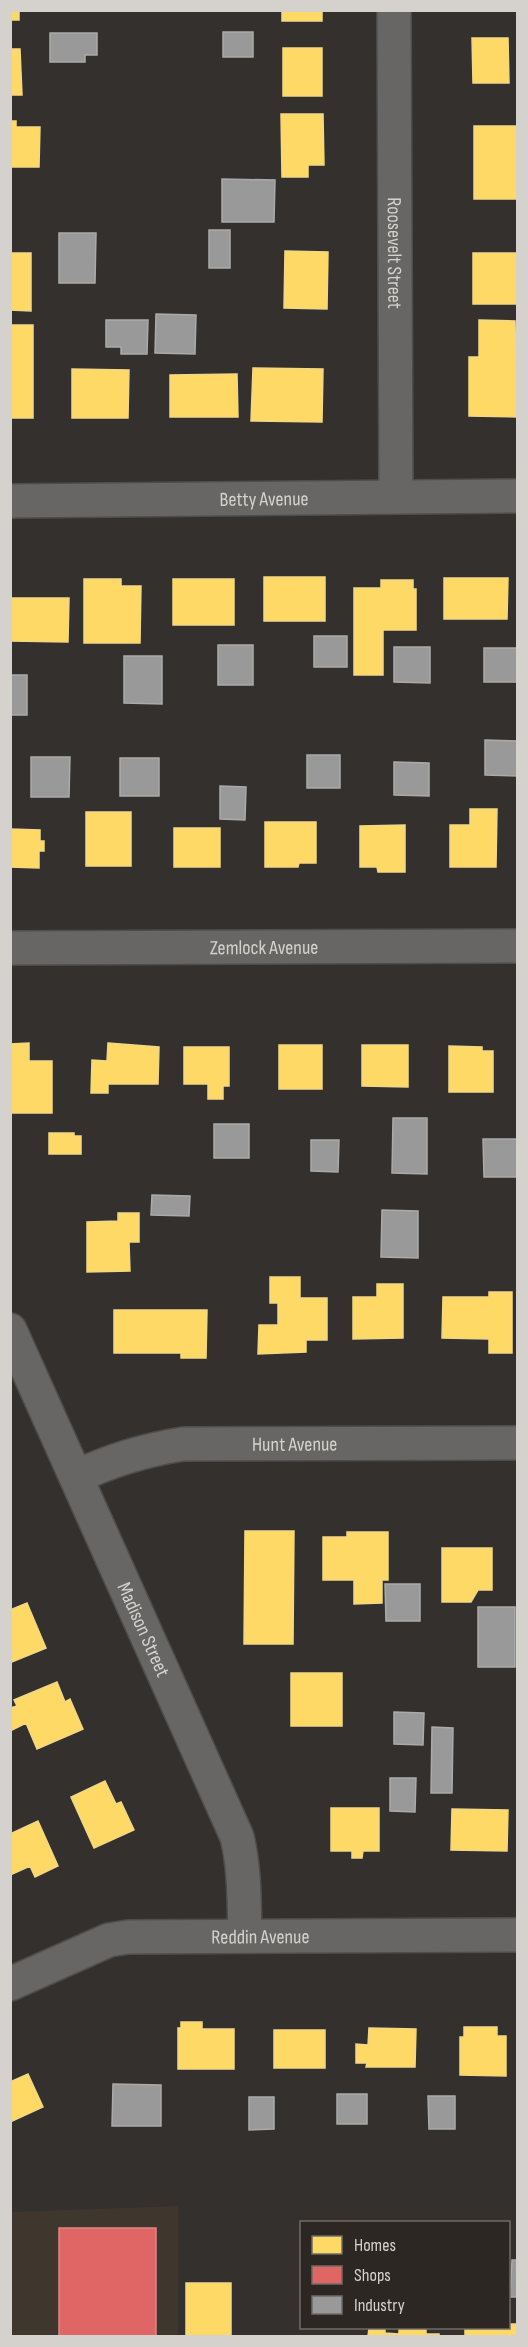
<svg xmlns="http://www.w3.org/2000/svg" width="528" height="2347" font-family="'Sofia Sans Condensed',sans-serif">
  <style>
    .built { fill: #3f362e }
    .homes { fill: #ffd966; stroke: #f2d785; stroke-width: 1.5 }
    .shops { fill: #e06666; stroke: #dd8685; stroke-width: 1.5 }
    .industry { fill: #999; stroke: #abaaa9; stroke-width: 1.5 }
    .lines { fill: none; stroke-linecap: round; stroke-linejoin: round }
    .street-casing { stroke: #4f4d4b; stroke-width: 36 }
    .street { stroke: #686664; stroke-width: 33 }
    .labels { text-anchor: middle; stroke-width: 6; stroke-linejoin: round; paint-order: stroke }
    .street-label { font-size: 20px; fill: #d5d2ce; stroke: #2c2722 }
  </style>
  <rect width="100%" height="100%" fill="#33302e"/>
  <!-- built -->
  <path class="built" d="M 178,2206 L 178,2336 L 11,2336 L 10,2212 Z"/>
  <!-- homes -->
  <path class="homes" d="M 10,10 L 19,10 L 19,20 L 10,20 Z
    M 282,10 L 322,10 L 322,21 L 282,21 Z
    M 472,38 L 508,38 L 509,83 L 473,83 Z
    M 283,48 L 322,48 L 322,96 L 283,96 Z
    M 10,49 L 20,49 L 22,95 L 10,95 Z
    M 281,114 L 323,114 L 324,165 L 308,165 L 308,177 L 282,177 Z
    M 10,121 L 16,121 L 16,127 L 40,127 L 39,167 L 10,167 Z
    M 474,126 L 518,126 L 518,199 L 474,199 Z
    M 285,251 L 328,252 L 327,309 L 284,308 Z
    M 10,253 L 31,253 L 31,311 L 10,310 Z
    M 473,253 L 518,253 L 518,304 L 473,304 Z
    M 479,320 L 515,321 L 517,417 L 469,416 L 469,357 L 479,357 Z
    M 10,325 L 33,325 L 33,418 L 10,418 Z
    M 253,368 L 323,369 L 322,422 L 251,421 Z
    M 72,369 L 129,370 L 128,418 L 72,418 Z
    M 237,374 L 238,417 L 170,417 L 170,375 Z
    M 264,577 L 325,577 L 325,621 L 264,621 Z
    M 444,578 L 508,578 L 507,619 L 444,619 Z
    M 84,579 L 121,579 L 121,586 L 141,586 L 140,643 L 84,643 Z
    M 173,579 L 234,579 L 234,625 L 173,625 Z
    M 381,580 L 413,580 L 413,589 L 416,589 L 416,630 L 383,630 L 383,675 L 354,675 L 354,588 L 381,588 Z
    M 10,598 L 69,598 L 68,642 L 10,641 Z
    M 470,809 L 497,809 L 496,867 L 450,867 L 450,825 L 470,825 Z
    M 86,812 L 131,812 L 131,866 L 86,866 Z
    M 265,822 L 316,822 L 316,863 L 299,863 L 298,867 L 265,867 Z
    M 405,825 L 405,872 L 378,872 L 377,867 L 360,867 L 360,826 Z
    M 174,828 L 220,828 L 220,867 L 174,867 Z
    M 10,829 L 40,830 L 40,841 L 44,841 L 44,851 L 39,851 L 39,868 L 10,867 Z
    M 29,1043 L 29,1061 L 52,1061 L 52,1113 L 11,1113 L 10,1044 Z
    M 108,1043 L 159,1047 L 158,1084 L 108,1084 L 108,1093 L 91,1093 L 92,1060 L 107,1061 Z
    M 279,1045 L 322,1045 L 322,1089 L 279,1089 Z
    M 362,1045 L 408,1045 L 408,1087 L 362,1086 Z
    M 449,1046 L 482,1047 L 482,1051 L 493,1051 L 493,1092 L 449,1092 Z
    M 184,1047 L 229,1047 L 229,1086 L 223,1086 L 223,1099 L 208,1099 L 208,1084 L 184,1084 Z
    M 49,1133 L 74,1133 L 74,1136 L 81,1136 L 81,1154 L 49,1154 Z
    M 118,1213 L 139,1213 L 139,1242 L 129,1242 L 130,1271 L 87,1272 L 87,1222 L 118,1221 Z
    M 270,1277 L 300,1277 L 300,1298 L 327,1298 L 327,1340 L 306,1340 L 306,1352 L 258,1354 L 259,1325 L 278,1325 L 278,1303 L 270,1303 Z
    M 377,1284 L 403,1284 L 403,1338 L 353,1339 L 353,1297 L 377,1297 Z
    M 489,1292 L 512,1292 L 512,1353 L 489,1353 L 489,1339 L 442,1338 L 443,1297 L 489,1297 Z
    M 114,1310 L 207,1310 L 206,1358 L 181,1358 L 181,1353 L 114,1353 Z
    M 245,1531 L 294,1531 L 293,1644 L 244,1644 Z
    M 347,1532 L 388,1532 L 388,1580 L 382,1580 L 382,1603 L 354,1604 L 354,1580 L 323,1580 L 323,1537 L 347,1537 Z
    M 442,1548 L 492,1548 L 492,1590 L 478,1590 L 471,1602 L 442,1602 Z
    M 27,1603 L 46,1648 L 12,1662 L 10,1610 Z
    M 291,1673 L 342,1673 L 342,1726 L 291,1726 Z
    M 57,1682 L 65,1702 L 70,1699 L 83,1729 L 37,1749 L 26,1723 L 12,1730 L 10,1708 L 17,1706 L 14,1700 Z
    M 105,1781 L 116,1804 L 121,1802 L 134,1830 L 94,1848 L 71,1797 Z
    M 331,1808 L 379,1808 L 379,1851 L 363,1851 L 362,1858 L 352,1858 L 352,1851 L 331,1851 Z
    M 452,1809 L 508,1810 L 507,1851 L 451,1850 Z
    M 38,1821 L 58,1866 L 35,1877 L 30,1866 L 10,1875 L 10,1834 Z
    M 181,2022 L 202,2022 L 202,2029 L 234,2029 L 234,2069 L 178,2069 L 178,2028 L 181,2028 Z
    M 464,2027 L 497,2027 L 497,2036 L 506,2036 L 506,2076 L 460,2075 L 460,2037 L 464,2037 Z
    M 369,2028 L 416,2029 L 415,2067 L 366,2067 L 367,2063 L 356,2063 L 356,2044 L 368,2045 Z
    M 274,2030 L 325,2030 L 325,2068 L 274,2068 Z
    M 28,2074 L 43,2107 L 10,2122 L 10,2082 Z
    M 186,2283 L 231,2283 L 231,2336 L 186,2336 Z
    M 508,2324 L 518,2324 L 518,2336 L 465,2336 L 465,2328 L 508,2328 Z
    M 369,2328 L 385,2328 L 385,2333 L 399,2334 L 399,2328 L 426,2328 L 426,2334 L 439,2334 L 439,2336 L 368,2336 Z"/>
  <!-- shops -->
  <path class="shops" d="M 59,2228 L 156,2228 L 156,2336 L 59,2336 Z"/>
  <!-- industry -->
  <path class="industry" d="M 223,32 L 253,32 L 253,57 L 223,57 Z
    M 50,33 L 97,33 L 97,55 L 85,55 L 85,62 L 50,62 Z
    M 222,179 L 275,180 L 274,222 L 222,222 Z
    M 209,230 L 230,230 L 230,268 L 209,268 Z
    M 59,233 L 96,233 L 95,283 L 59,283 Z
    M 156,314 L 196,315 L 195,354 L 155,353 Z
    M 106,320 L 148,320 L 147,354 L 121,354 L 121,347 L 106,347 Z
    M 314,636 L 347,636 L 347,667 L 314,667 Z
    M 218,645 L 253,645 L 253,685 L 218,685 Z
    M 394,647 L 430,647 L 430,683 L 394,682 Z
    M 484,648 L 518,648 L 518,682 L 484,682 Z
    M 124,656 L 162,656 L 162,704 L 124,703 Z
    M 10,675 L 27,675 L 27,715 L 10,715 Z
    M 485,740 L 518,741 L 518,776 L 485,775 Z
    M 307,755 L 340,755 L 340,788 L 307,788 Z
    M 31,757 L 70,757 L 69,797 L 31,797 Z
    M 120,758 L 159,758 L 159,796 L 120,796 Z
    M 394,762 L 429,763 L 429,796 L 394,795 Z
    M 220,786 L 246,787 L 245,820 L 220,819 Z
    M 393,1118 L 427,1118 L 427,1174 L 392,1173 Z
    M 214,1124 L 249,1124 L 249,1158 L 214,1158 Z
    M 483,1139 L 518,1139 L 518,1177 L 484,1177 Z
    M 311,1140 L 339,1140 L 338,1172 L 311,1171 Z
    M 152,1195 L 190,1196 L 189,1216 L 151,1215 Z
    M 382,1210 L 418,1211 L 418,1258 L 381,1257 Z
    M 385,1584 L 420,1584 L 420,1621 L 386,1621 Z
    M 478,1607 L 515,1607 L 515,1667 L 478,1667 Z
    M 394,1712 L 424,1713 L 423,1745 L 394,1744 Z
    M 432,1727 L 453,1728 L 452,1793 L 431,1793 Z
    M 390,1778 L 416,1778 L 415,1812 L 390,1811 Z
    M 113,2084 L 161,2085 L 161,2126 L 112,2126 Z
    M 337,2094 L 367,2094 L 367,2124 L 337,2124 Z
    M 428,2096 L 455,2096 L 455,2129 L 429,2129 Z
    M 249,2097 L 274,2097 L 274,2129 L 249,2130 Z
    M 512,2260 L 518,2260 L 518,2297 L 510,2297 Z"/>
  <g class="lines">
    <!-- street casing -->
    <g class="street-casing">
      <g id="street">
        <path id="s1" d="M 394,10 L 396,496"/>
        <path id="s2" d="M 10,501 L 518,496"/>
        <path id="s3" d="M 10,948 L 518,946"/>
        <path id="s4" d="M 10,1330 L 237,1837 C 245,1870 244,1902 245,1936"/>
        <path id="s5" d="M 76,1477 C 111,1460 145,1450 183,1444 L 518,1443"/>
        <path id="s6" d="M 10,1984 L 109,1940 L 128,1937 L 518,1935"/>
      </g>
    </g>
    <!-- street -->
    <use href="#street" class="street"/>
  </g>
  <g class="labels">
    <!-- street labels -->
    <g class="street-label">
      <text dy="7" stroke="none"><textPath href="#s1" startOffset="243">Roosevelt Street</textPath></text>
      <text dy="7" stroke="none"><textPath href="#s2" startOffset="254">Betty Avenue</textPath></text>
      <text dy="7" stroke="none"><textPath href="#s3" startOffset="254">Zemlock Avenue</textPath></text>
      <text dy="7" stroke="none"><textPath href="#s5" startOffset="224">Hunt Avenue</textPath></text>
      <text dy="7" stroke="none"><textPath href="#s4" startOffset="328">Madison Street</textPath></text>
      <text dy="7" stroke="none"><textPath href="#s6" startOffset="260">Reddin Avenue</textPath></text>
    </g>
  </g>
  <!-- border -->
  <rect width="528" height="2347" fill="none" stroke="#d5d2ce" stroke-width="24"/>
  <!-- legend -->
  <rect x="300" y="2221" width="210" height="108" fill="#2c2722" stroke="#706b67" stroke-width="1.5"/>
  <rect x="312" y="2236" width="30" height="18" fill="#ffd966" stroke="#706b67" stroke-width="1.5"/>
  <text x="354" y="2251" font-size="18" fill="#d5d2ce">Homes</text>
  <rect x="312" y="2266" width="30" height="18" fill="#e06666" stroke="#706b67" stroke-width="1.5"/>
  <text x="354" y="2281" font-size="18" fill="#d5d2ce">Shops</text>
  <rect x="312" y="2296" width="30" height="18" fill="#999999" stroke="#706b67" stroke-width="1.5"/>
  <text x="354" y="2311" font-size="18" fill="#d5d2ce">Industry</text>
</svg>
